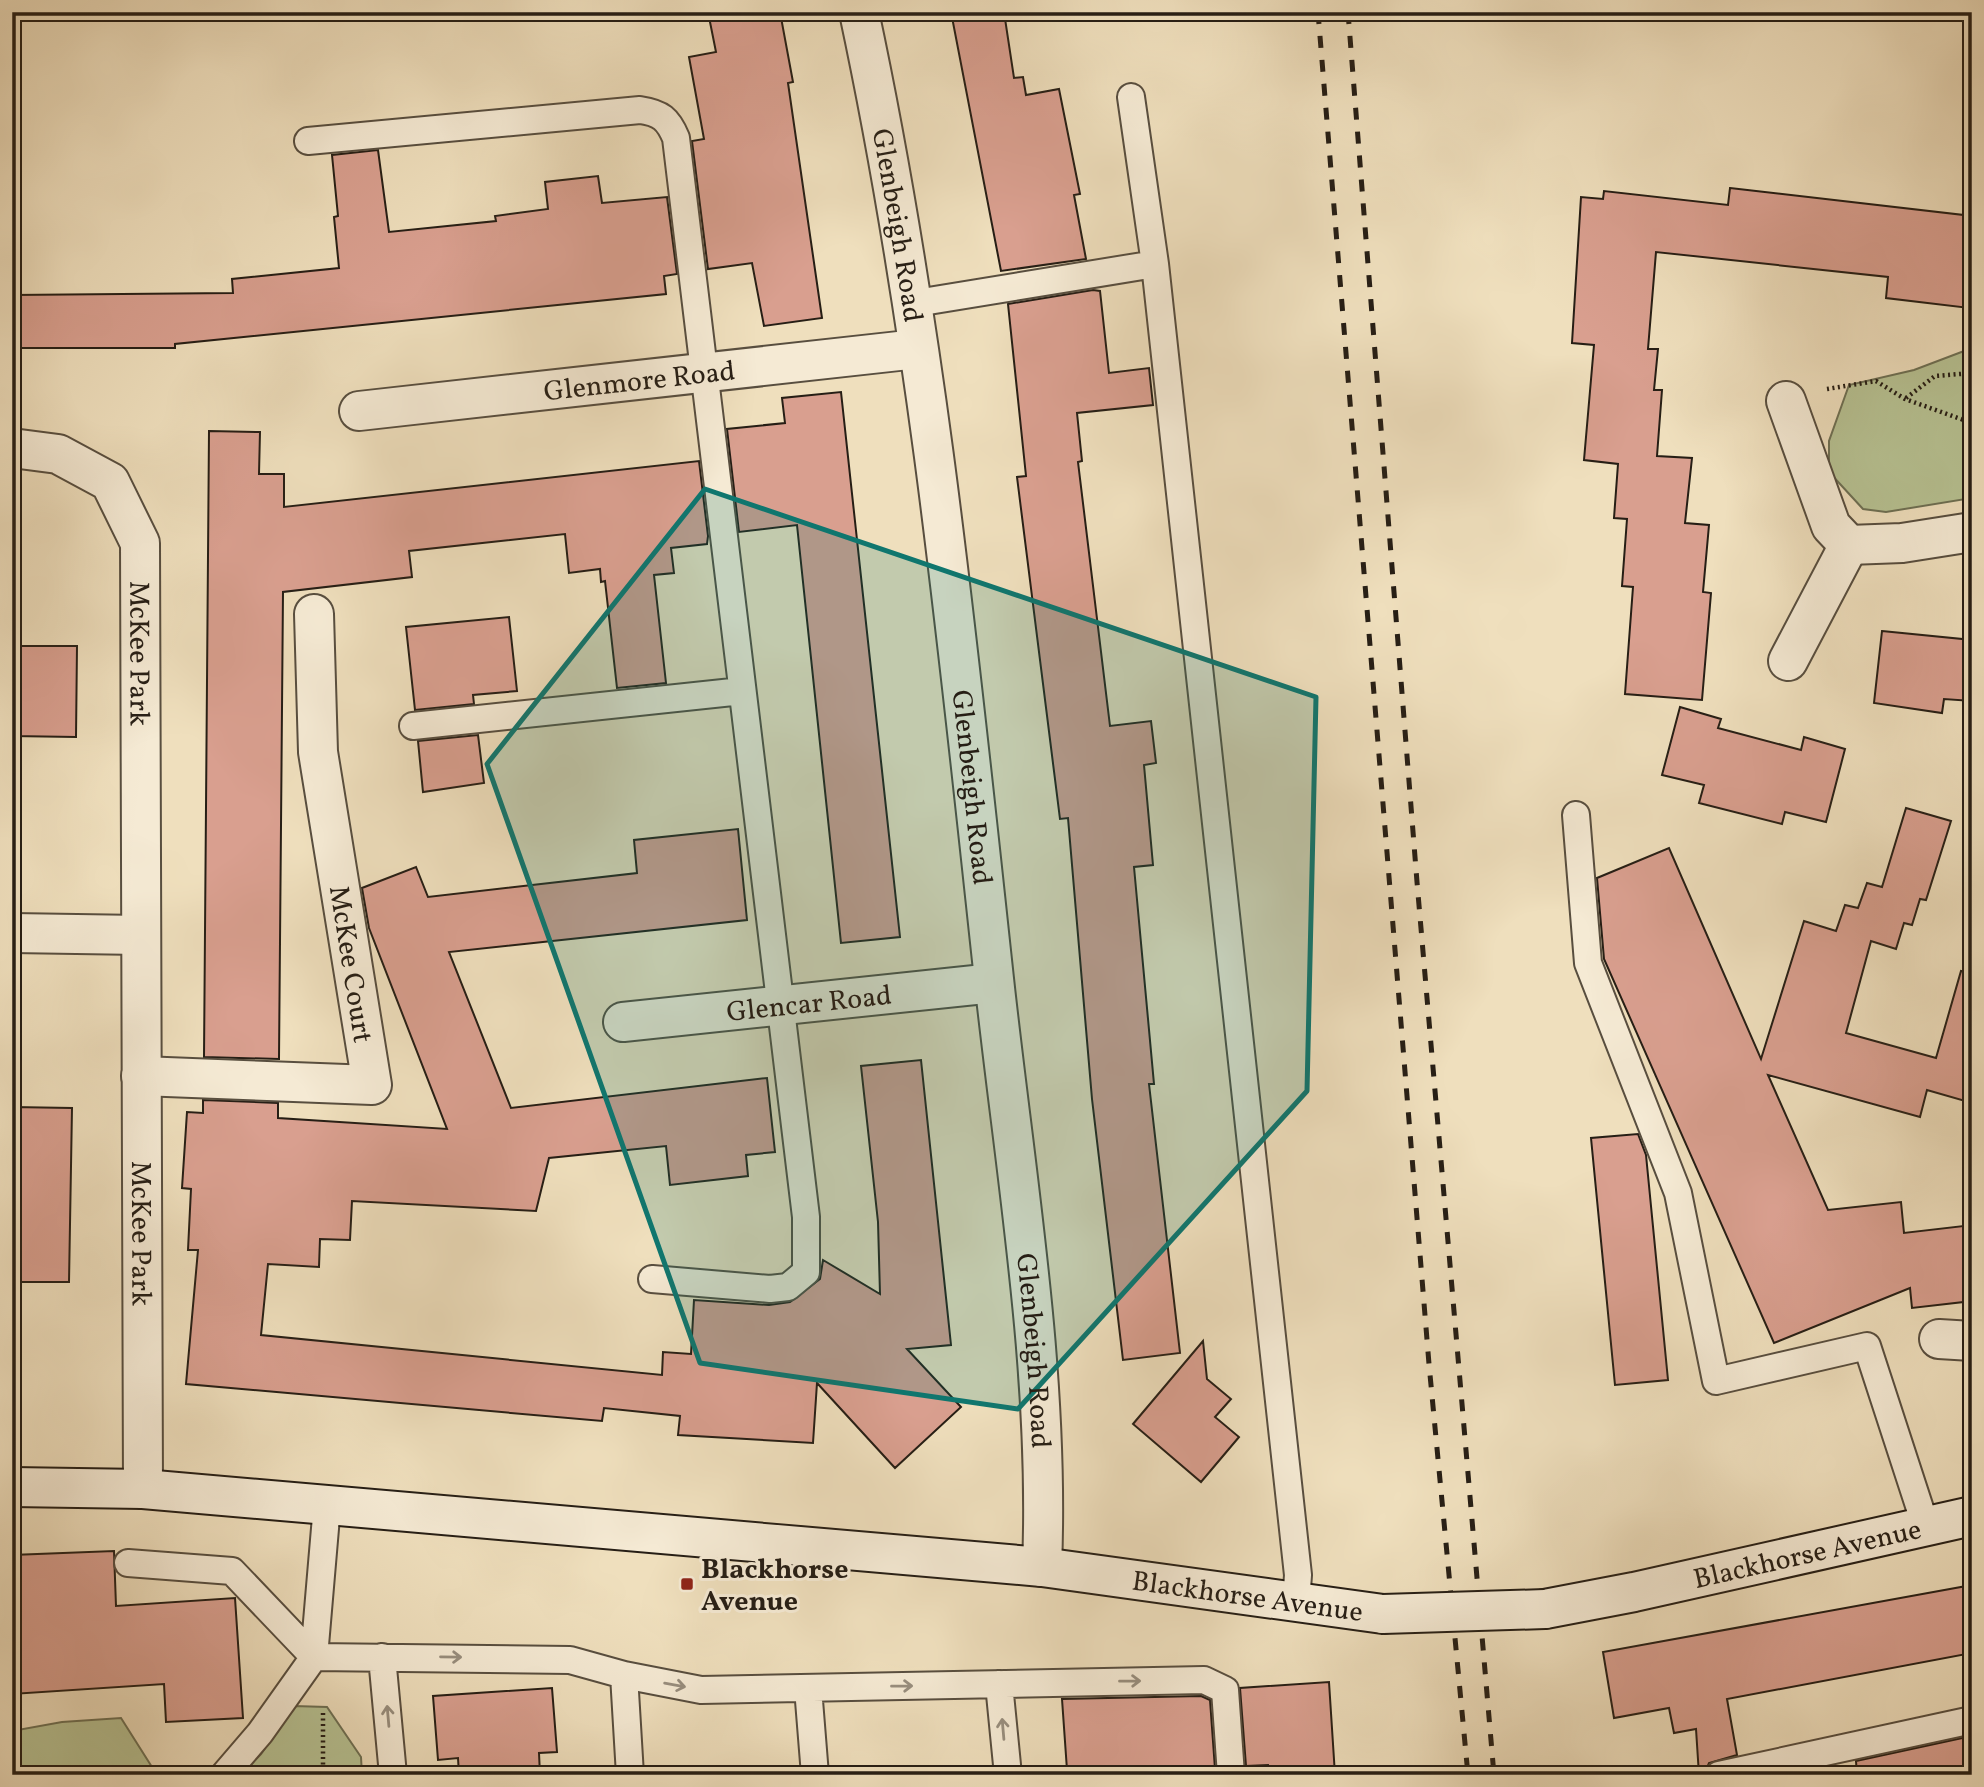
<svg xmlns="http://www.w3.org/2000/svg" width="1984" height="1787" font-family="Vollkorn,serif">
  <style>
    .green { fill: #b7c293; stroke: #6e7054; stroke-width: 2 }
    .building { fill: #d99f8f; stroke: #261e15; stroke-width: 2 }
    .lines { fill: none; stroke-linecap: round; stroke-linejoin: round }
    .lane-casing { stroke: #584e3f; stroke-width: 30 }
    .street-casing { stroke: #584e3f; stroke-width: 42 }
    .secondary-casing { stroke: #261e15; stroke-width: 42 }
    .path { stroke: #261e15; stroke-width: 4.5; stroke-dasharray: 2 3.5; stroke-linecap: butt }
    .lane { stroke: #f5ead4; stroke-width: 26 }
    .street { stroke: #f5ead4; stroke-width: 38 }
    .secondary { stroke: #f5ead4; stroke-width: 38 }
    .rail { stroke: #261e15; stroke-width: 5; stroke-dasharray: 12 12; stroke-linecap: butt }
    .secondary-bridge-casing { stroke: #261e15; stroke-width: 42; stroke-linecap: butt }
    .secondary-bridge { stroke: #f5ead4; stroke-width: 38 }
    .oneway { stroke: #988e7e }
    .marked { fill: #0f766e; fill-opacity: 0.2; stroke: #0f766e; stroke-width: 5; stroke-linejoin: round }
    .poi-dot { fill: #8f2418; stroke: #f5ead4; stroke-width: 2.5 }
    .labels { text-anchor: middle; stroke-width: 6; stroke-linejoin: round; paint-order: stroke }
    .street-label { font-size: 28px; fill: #261e15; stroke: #f5ead4 }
    .poi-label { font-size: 28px; font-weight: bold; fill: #261e15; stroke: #f5ead4; text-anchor: start }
  </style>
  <rect width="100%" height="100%" fill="#efdfbd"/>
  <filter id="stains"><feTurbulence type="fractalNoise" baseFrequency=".00286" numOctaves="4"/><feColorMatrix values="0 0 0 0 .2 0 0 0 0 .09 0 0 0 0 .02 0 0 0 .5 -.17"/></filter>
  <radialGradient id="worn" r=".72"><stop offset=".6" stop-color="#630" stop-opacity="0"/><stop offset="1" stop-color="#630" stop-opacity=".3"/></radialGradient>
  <!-- green -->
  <path class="green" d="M 1972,348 L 1972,498 L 1886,512 L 1863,509 L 1829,472 L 1829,441 L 1849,385 L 1914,370 Z
    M 294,1706 L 327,1707 L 361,1757 L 362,1775 L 241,1775 L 261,1754 Z
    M 121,1718 L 157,1775 L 12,1775 L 12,1731 L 62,1722 Z"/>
  <!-- building -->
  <path class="building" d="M 708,12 L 780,12 L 793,82 L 788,83 L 822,318 L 764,326 L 752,263 L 708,269 L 692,141 L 704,139 L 689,57 L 716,52 Z
    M 951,12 L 1004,12 L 1014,78 L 1023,77 L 1026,95 L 1059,89 L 1080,194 L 1074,195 L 1086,259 L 1001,271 Z
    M 378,150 L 389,232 L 496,221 L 495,216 L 548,209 L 545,182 L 598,176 L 602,203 L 667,197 L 677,274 L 664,276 L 666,294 L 175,344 L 175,348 L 12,348 L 12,295 L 233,293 L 232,279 L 339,268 L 334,217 L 338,216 L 332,155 Z
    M 1730,188 L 1972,216 L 1969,308 L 1886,298 L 1888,277 L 1656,252 L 1648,349 L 1658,349 L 1654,390 L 1662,390 L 1657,456 L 1692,458 L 1685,523 L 1709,525 L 1703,592 L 1711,593 L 1702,700 L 1625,694 L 1633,587 L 1622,586 L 1627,519 L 1614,518 L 1618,464 L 1584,460 L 1594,345 L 1572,343 L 1581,197 L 1603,199 L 1604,191 L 1728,205 Z
    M 1093,290 L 1100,291 L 1109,373 L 1149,368 L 1153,405 L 1077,413 L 1082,461 L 1078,462 L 1110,726 L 1151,721 L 1156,763 L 1144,765 L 1153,865 L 1134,867 L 1154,1084 L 1149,1084 L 1180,1353 L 1123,1360 L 1092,1099 L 1068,818 L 1060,819 L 1017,477 L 1026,476 L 1008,304 Z
    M 841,392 L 900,937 L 841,943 L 797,525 L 739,532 L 727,429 L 785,423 L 782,398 Z
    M 209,431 L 260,432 L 259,474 L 284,474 L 284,507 L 699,461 L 708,536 L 707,544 L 671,548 L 674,573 L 654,575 L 666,683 L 617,688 L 605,581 L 601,582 L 600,569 L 569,573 L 565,534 L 409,551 L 412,577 L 283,592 L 279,1059 L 204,1057 Z
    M 509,617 L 517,691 L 473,695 L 474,704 L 415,710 L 406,627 Z
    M 1882,631 L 1972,640 L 1972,701 L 1944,699 L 1942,713 L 1874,703 Z
    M 12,646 L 77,646 L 76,737 L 12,736 Z
    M 1680,707 L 1721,719 L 1718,728 L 1801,750 L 1804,737 L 1845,749 L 1826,822 L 1785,812 L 1782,824 L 1699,803 L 1704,785 L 1662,775 Z
    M 478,735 L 484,783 L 423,792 L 418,741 Z
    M 1906,808 L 1951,821 L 1926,900 L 1920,899 L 1912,925 L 1904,923 L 1896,949 L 1871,941 L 1846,1033 L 1936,1058 L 1961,971 L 1972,973 L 1972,1103 L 1927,1090 L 1920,1117 L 1768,1075 L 1828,1210 L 1901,1202 L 1904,1233 L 1972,1225 L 1972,1301 L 1912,1308 L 1910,1288 L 1774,1343 L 1604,959 L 1597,878 L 1669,848 L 1761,1059 L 1804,921 L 1836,931 L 1845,905 L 1858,908 L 1867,883 L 1882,887 Z
    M 738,829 L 747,920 L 449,952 L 511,1108 L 767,1078 L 775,1152 L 746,1155 L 748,1176 L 670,1185 L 666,1146 L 549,1158 L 536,1211 L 352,1201 L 350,1240 L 320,1239 L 319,1267 L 268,1264 L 261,1335 L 662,1375 L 663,1352 L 691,1354 L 694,1300 L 769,1305 L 790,1302 L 820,1279 L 823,1260 L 880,1294 L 878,1222 L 861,1066 L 921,1060 L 951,1345 L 907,1349 L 961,1407 L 895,1468 L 817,1383 L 813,1443 L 678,1435 L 680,1416 L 604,1408 L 602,1421 L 186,1384 L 198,1250 L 188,1250 L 191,1189 L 182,1188 L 187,1112 L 203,1113 L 203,1100 L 278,1103 L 278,1118 L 447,1129 L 369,928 L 362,888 L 416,867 L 428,897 L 637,873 L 634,840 Z
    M 12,1107 L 72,1108 L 69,1282 L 12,1282 Z
    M 1638,1134 L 1646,1155 L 1668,1380 L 1615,1385 L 1591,1138 Z
    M 1203,1341 L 1207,1379 L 1231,1399 L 1215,1417 L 1239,1437 L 1201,1482 L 1133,1424 Z
    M 114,1551 L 116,1606 L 235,1598 L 243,1718 L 166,1722 L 164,1684 L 12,1694 L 12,1555 Z
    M 1972,1585 L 1972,1653 L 1727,1699 L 1737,1755 L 1709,1763 L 1704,1775 L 1699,1775 L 1696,1729 L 1674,1733 L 1669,1708 L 1614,1718 L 1603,1652 Z
    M 1329,1682 L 1335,1775 L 1269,1775 L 1268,1765 L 1246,1766 L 1240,1688 Z
    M 552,1688 L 557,1752 L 539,1753 L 540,1775 L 459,1775 L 458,1758 L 438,1760 L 433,1696 Z
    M 1201,1696 L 1210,1700 L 1215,1769 L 1176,1772 L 1176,1775 L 1095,1775 L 1094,1768 L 1067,1770 L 1062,1699 Z
    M 1967,1737 L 1972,1775 L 1857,1775 L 1856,1761 Z"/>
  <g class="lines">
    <!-- lane casing -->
    <g class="lane-casing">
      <path id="lane" d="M 1131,97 L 1155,264 L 1298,1575 L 1296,1602
        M 308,141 L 640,110 C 661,113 668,119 676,138 L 806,1217 L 806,1272 L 788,1287 L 770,1289 L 652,1279
        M 910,304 L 1155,264
        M 413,726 L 742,691
        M 1576,815 L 1588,963 L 1678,1193 L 1716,1381 L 1867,1346 L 1925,1524
        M 128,1563 L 232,1571 L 314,1657 L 570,1660 L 624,1675 L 701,1690 L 1204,1680 L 1225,1690 L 1231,1775
        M 382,1657 L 393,1775
        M 624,1675 L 630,1775
        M 999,1684 L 1008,1775
        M 808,1688 L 815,1775
        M 224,1775 L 260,1733 L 314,1657 L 327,1505
        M 1719,1775 L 1972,1720"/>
    </g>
    <!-- street casing -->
    <g class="street-casing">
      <g id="street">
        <path id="s1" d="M 859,12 C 927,330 959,656 994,979 C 1015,1173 1050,1370 1042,1567"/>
        <path d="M 1786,401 L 1831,526 L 1849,545 L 1902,543 L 1972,532"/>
        <path id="s2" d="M 359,411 L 917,349"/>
        <path id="s3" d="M 12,448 L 58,454 L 110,482 L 140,543 L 143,1489"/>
        <path d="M 1788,661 L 1849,545"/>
        <path d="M 12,933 L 141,935"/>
        <path id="s4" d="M 623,1022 L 994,983"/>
        <path d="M 141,1076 L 372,1085 L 318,752 L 314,614"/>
        <path d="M 1939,1339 L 1972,1341"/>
      </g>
    </g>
    <!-- secondary casing -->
    <g class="secondary-casing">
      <g id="secondary">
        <path id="s5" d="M 12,1487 L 143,1489 L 1042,1567 L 1383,1614"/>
        <path id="s6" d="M 1545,1609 L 1634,1592 L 1972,1516"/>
      </g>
    </g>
    <!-- path -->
    <path class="path" d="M 1827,389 L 1876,381 L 1905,399 L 1972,423
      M 1906,398 L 1935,376 L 1972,373
      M 323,1713 L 323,1775"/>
    <!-- lane -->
    <use href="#lane" class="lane"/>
    <!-- street -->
    <use href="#street" class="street"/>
    <!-- secondary -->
    <use href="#secondary" class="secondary"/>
    <!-- rail -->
    <path class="rail" d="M 1318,12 L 1429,1364 L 1468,1775
      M 1348,12 L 1417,882 L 1494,1775"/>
    <!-- secondary-bridge casing -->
    <g class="secondary-bridge-casing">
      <path id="secondary-bridge" d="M 1383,1614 L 1545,1609"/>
    </g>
    <!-- secondary-bridge -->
    <use href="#secondary-bridge" class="secondary-bridge"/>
  </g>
  <!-- one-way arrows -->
  <defs><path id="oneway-shaft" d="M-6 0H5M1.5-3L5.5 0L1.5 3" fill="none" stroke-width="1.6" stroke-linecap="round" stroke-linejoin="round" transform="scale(1.75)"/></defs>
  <g class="oneway">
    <use href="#oneway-shaft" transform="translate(451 1657) rotate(1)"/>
    <use href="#oneway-shaft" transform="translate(1130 1681) rotate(-1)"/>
    <use href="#oneway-shaft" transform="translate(675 1685) rotate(10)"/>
    <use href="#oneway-shaft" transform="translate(902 1686) rotate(-1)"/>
    <use href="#oneway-shaft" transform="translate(388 1716) rotate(-95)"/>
    <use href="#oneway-shaft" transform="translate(1003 1729) rotate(-95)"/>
  </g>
  <!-- marked area -->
  <path class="marked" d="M 705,489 L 1316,697 L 1307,1091 L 1018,1409 L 700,1363 L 487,764 Z"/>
  <!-- markers -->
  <rect class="poi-dot" x="680" y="1577" width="14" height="14" rx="3.5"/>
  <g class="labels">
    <!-- street labels -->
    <g class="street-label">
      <text dy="10" stroke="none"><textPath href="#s1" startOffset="217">Glenbeigh Road</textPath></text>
      <text dy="10" stroke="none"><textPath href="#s2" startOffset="282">Glenmore Road</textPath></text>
      <text dy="10" stroke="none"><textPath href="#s3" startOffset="284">McKee Park</textPath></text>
      <text dy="10" stroke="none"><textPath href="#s1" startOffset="784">Glenbeigh Road</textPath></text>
      <text transform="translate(352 964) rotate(81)" y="10">McKee Court</text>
      <text dy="10" stroke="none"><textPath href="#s4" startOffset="187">Glencar Road</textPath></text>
      <text dy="10" stroke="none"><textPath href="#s3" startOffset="864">McKee Park</textPath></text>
      <text dy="10" stroke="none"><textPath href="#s1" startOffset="1351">Glenbeigh Road</textPath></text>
      <text dy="10" stroke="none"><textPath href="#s6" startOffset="268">Blackhorse Avenue</textPath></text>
      <text dy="10" stroke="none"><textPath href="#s5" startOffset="1241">Blackhorse Avenue</textPath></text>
    </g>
    <!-- poi labels -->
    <g class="poi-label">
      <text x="701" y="1578">Blackhorse<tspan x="701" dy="32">Avenue</tspan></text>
    </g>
  </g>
  <!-- margin -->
  <rect width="1984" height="1787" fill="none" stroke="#efdfbd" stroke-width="42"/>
  <rect x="14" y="14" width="1956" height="1759" fill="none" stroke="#261e15" stroke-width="3.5"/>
  <rect x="21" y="21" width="1942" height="1745" fill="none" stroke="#261e15" stroke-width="2"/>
  <rect width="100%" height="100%" filter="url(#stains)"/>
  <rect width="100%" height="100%" fill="url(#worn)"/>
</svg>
